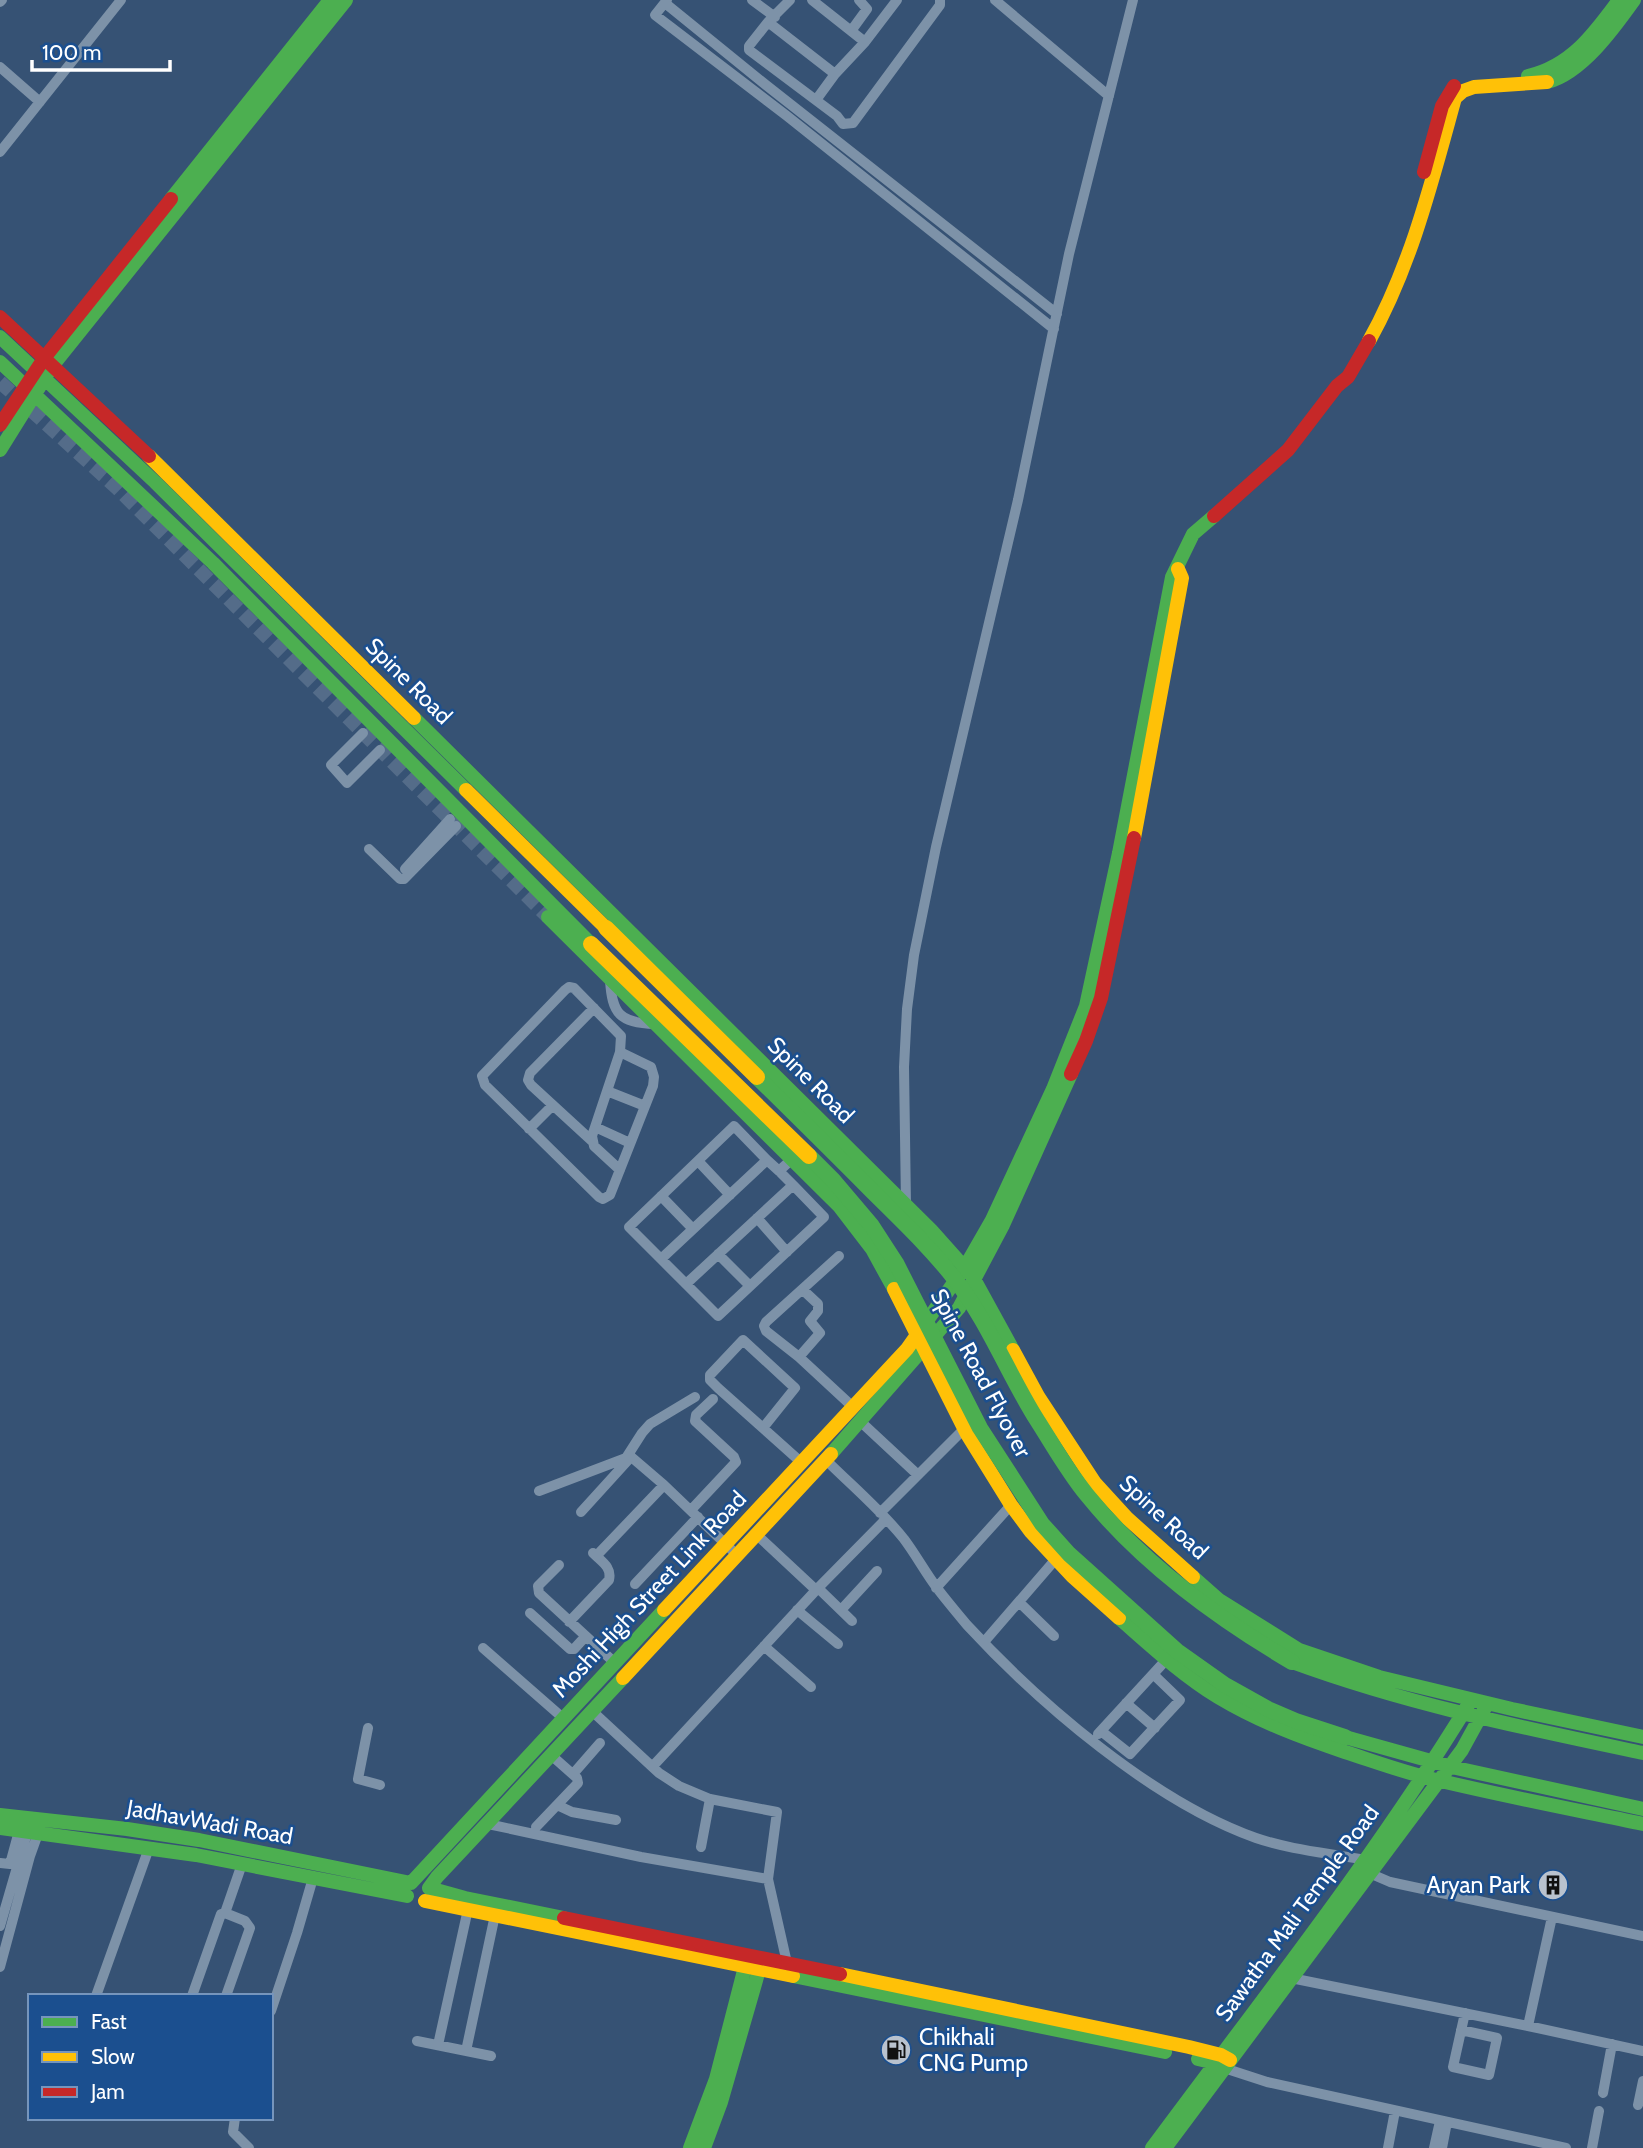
<svg xmlns="http://www.w3.org/2000/svg" width="1643" height="2148" font-family="Cabin,sans-serif">
  <style>
    .lines { fill: none; stroke-linecap: round; stroke-linejoin: round }
    .secondary-tunnel { stroke: #546c89; stroke-width: 14; stroke-dasharray: 14 7; stroke-linecap: butt }
    .street { stroke: #7d92a8; stroke-width: 10 }
    .fast { stroke: #4caf50; stroke-width: 14 }
    .slow { stroke: #ffc107; stroke-width: 14 }
    .jam { stroke: #c62828; stroke-width: 14 }
    .fast-bridge { stroke: #4caf50; stroke-width: 16 }
    .slow-bridge { stroke: #ffc107; stroke-width: 16 }
    .labels { text-anchor: middle; stroke-width: 5; stroke-linejoin: round; paint-order: stroke }
    .street-label { font-size: 23px; fill: #fff; stroke: #1b4f8f }
    .poi-label { font-size: 23px; fill: #fff; stroke: #1b4f8f; text-anchor: end }
  </style>
  <rect width="100%" height="100%" fill="#365274"/>
  <g class="lines">
    <!-- secondary-tunnel -->
    <path class="secondary-tunnel" d="M 0,382 L 117,488 L 548,917"/>
    <!-- street -->
    <path class="street" d="M 667,0 L 655,15 L 787,116 L 1054,329
      M 752,0 L 775,17
      M 812,0 L 865,42
      M 897,0 L 865,42 L 835,74 L 768,22 L 749,46 L 749,50 L 837,116 L 843,124 L 853,123 L 940,5 L 940,0
      M 995,0 L 1109,96
      M 0,2 L 2,0
      M 665,3 L 766,85 L 1057,314
      M 768,22 L 790,0
      M 851,31 L 867,9 L 859,0
      M 0,67 L 40,102
      M 816,100 L 835,74
      M 0,152 L 121,0
      M 363,733 L 331,765 L 347,783 L 380,750
      M 369,849 L 400,879 L 404,879 L 456,826
      M 405,869 L 450,819
      M 610,980 C 612,1014 620,1023 655,1024
      M 607,1091 L 645,1106
      M 595,1127 L 630,1143
      M 529,1129 L 553,1105
      M 592,1141 L 531,1085 L 528,1080 L 530,1073 L 594,1008
      M 792,1159 L 779,1171 L 767,1160 L 661,1259 L 718,1316 L 824,1217 L 793,1185
      M 698,1161 L 730,1195
      M 620,1170 L 594,1146 L 592,1136 L 620,1052 L 621,1036 L 574,988 L 569,987 L 565,990 L 482,1076 L 485,1085 L 599,1197 L 603,1199 L 610,1195 L 653,1086 L 654,1077 L 651,1067 L 620,1052
      M 661,1196 L 693,1229
      M 906,1205 L 904,1067 L 907,1009 L 914,955 L 936,847 L 1018,500 L 1069,254 L 1133,0
      M 757,1218 L 787,1252
      M 718,1254 L 750,1286
      M 839,1256 L 766,1322 L 764,1326 L 766,1331 L 799,1357 L 854,1408
      M 661,1259 L 629,1227 L 734,1126 L 767,1160
      M 686,1284 L 793,1185 L 779,1171
      M 799,1357 L 820,1333 L 810,1321 L 818,1311 L 818,1304 L 803,1290
      M 861,1422 L 918,1475
      M 763,1428 L 795,1388 L 743,1340 L 710,1375 L 710,1380 L 718,1388 L 802,1463
      M 629,1455 L 664,1485 L 737,1555
      M 826,1460 C 852,1486 881,1510 904,1539 C 916,1555 925,1572 937,1588 C 946,1600 957,1613 967,1625 C 1040,1704 1154,1802 1256,1838 C 1291,1850 1329,1853 1366,1860
      M 539,1491 L 626,1458 L 642,1433 L 650,1424 L 695,1397
      M 691,1510 L 736,1462 L 734,1457 L 695,1421 L 696,1415 L 713,1399
      M 581,1512 L 631,1457
      M 880,1513 L 965,1428
      M 756,1534 L 816,1590
      M 600,1552 L 664,1485
      M 559,1565 L 538,1586 L 539,1593 L 615,1663
      M 635,1584 L 698,1517
      M 818,1588 L 852,1621
      M 936,1588 L 1011,1505
      M 1019,1602 L 1054,1636
      M 797,1610 L 838,1644
      M 841,1610 L 877,1571
      M 530,1613 L 570,1649 L 574,1649 L 585,1637
      M 569,1622 L 609,1580 C 612,1567 602,1562 593,1553
      M 984,1642 L 1055,1560
      M 764,1646 L 811,1687
      M 483,1648 L 563,1718
      M 1126,1703 L 1155,1728
      M 592,1711 L 659,1773 L 679,1786 L 710,1799 L 777,1812 L 768,1879 L 787,1963
      M 368,1728 L 358,1779 L 380,1785
      M 1101,1731 L 1130,1754 L 1180,1700 L 1153,1674
      M 1098,1734 L 1166,1660
      M 653,1766 L 818,1588 L 886,1519
      M 573,1774 L 600,1743
      M 557,1805 L 572,1812 L 616,1820
      M 488,1824 L 641,1857 L 768,1879
      M 536,1827 L 578,1783 L 577,1778 L 551,1755
      M 701,1847 L 710,1799
      M 0,1863 L 10,1864 L 19,1831
      M 1369,1873 L 1390,1882 L 1643,1936
      M 225,1913 L 245,1921 L 250,1928 L 226,1996
      M 0,1926 L 29,1826
      M 0,1967 L 30,1856 L 40,1828
      M 1291,1978 L 1528,2026 L 1643,2051
      M 96,1996 L 149,1848
      M 192,1996 L 221,1914 L 225,1913 L 242,1864
      M 271,2011 L 297,1933 L 313,1878
      M 1528,2026 L 1552,1917
      M 1461,2030 L 1497,2038 L 1489,2075 L 1453,2067 C 1457,2049 1461,2031 1465,2013
      M 417,2041 L 491,2056
      M 438,2045 L 468,1909
      M 466,2051 L 495,1915
      M 1224,2068 L 1267,2082 L 1566,2148
      M 1603,2093 L 1612,2044
      M 1638,2105 L 1643,2081
      M 235,2118 L 233,2132 L 249,2148
      M 1388,2148 L 1395,2111
      M 1434,2148 L 1440,2121
      M 1442,2148 L 1447,2122
      M 1592,2148 L 1599,2111"/>
    <!-- fast -->
    <path class="fast" d="M 1528,76 C 1571,66 1594,34 1619,0
      M 1547,82 C 1582,73 1614,28 1634,0
      M 171,199 L 330,0
      M 0,337 L 155,482 L 466,790
      M 0,362 L 213,563 L 591,944
      M 0,450 L 53,365 L 346,0
      M 414,718 L 931,1230 L 973,1277 L 1013,1350
      M 548,917 L 839,1206 L 872,1249 L 894,1289
      M 919,1332 L 965,1267 L 992,1220 L 1053,1089 L 1086,1006 L 1119,853 L 1172,577 L 1193,534 L 1214,516
      M 831,1454 L 959,1308 L 1003,1225 L 1071,1074
      M 1193,1577 L 1219,1600 L 1299,1650 L 1379,1677 L 1512,1709 L 1643,1737
      M 1119,1618 C 1151,1646 1182,1675 1218,1697 C 1258,1721 1300,1737 1345,1752 C 1376,1762 1408,1774 1441,1781 C 1508,1797 1576,1810 1643,1824
      M 1292,1662 C 1406,1704 1524,1728 1643,1753
      M 1345,1737 L 1456,1768 L 1643,1809
      M 0,1815 L 127,1829 L 199,1840 L 411,1883 L 664,1610
      M 0,1828 L 196,1855 L 407,1896
      M 564,1918 L 465,1898 L 429,1888 L 437,1877 L 623,1678
      M 793,1976 L 1165,2052
      M 1198,2059 L 1215,2063 L 1224,2068
      M 690,2148 L 716,2079 L 747,1959
      M 704,2148 L 721,2102 L 761,1963
      M 1152,2148 C 1260,2002 1373,1860 1468,1705
      M 1165,2148 L 1462,1750 L 1485,1708"/>
    <!-- slow -->
    <path class="slow" d="M 1369,341 C 1411,266 1432,181 1455,98 L 1463,91 L 1474,87 L 1547,82
      M 149,456 L 414,718
      M 466,790 L 606,928
      M 1134,838 L 1182,578 L 1178,569
      M 894,1289 L 967,1434 L 1011,1505 L 1031,1532 L 1072,1576 L 1119,1618
      M 1013,1350 L 1038,1396 L 1095,1483 L 1127,1518 L 1193,1577
      M 664,1610 L 907,1349 L 919,1332
      M 623,1678 L 831,1454
      M 425,1901 L 793,1976
      M 840,1974 L 1189,2047 L 1221,2055 L 1230,2060"/>
    <!-- jam -->
    <path class="jam" d="M 1424,172 L 1442,106 L 1454,86
      M 0,317 L 149,456
      M 0,425 L 45,357 L 171,199
      M 1214,516 L 1288,450 L 1337,386 L 1348,377 L 1369,341
      M 1071,1074 L 1086,1041 L 1101,998 L 1134,838
      M 564,1918 L 840,1974"/>
    <!-- fast-bridge -->
    <path class="fast-bridge" d="M 757,1077 C 795,1114 833,1152 870,1189 C 899,1218 929,1246 954,1278 C 988,1321 1008,1374 1037,1420 C 1053,1445 1068,1472 1087,1495 C 1142,1563 1217,1618 1292,1662
      M 809,1156 L 833,1180 L 872,1226 L 896,1263 L 980,1428 L 1042,1524 L 1069,1554 L 1177,1651 L 1225,1685 L 1268,1709 L 1296,1721 L 1345,1737"/>
    <!-- slow-bridge -->
    <path class="slow-bridge" d="M 606,928 L 757,1077
      M 591,944 L 809,1156"/>
  </g>
  <!-- icons -->
  <defs>
    <g id="building-disc" transform="scale(1.575)"><circle r="9.5" fill="#b9c2ce" stroke="#1b4f8f"/><path d="M-4-6H4V6H1V3H-1V6H-4ZM-2.5-4.3h1.7v1.8h-1.7ZM.8-4.3h1.7v1.8H.8ZM-2.5-1h1.7V.8h-1.7ZM.8-1h1.7V.8H.8Z" fill="#111"/></g>
    <g id="fuel-disc" transform="scale(1.575)"><circle r="9.5" fill="#b9c2ce" stroke="#1b4f8f"/><path d="M-5.5-6h7V0h2V4h1.3V-2.5L3-4.5l.8-.8L6-3V5H2.5V1h-1V6h-7ZM-4.2-4.7v3.2H.2V-4.7Z" fill="#111"/></g>
  </defs>
  <g fill-rule="evenodd">
    <use href="#building-disc" x="1553" y="1885"/>
    <use href="#fuel-disc" x="896" y="2050"/>
  </g>
  <g class="labels">
    <!-- street labels -->
    <g class="street-label">
      <text transform="translate(409 681) rotate(45)" y="8">Spine Road</text>
      <text transform="translate(811 1080) rotate(45)" y="8">Spine Road</text>
      <text transform="translate(981 1373) rotate(62)" y="8">Spine Road Flyover</text>
      <text transform="translate(1164 1517) rotate(43)" y="8">Spine Road</text>
      <text transform="translate(649 1594) rotate(-47)" y="8">Moshi High Street Link Road</text>
      <text transform="translate(210 1822) rotate(10)" y="8">JadhavWadi Road</text>
      <text transform="translate(1297 1913) rotate(-54)" y="8">Sawatha Mali Temple Road</text>
    </g>
    <!-- poi labels -->
    <g class="poi-label">
      <text x="1530" y="1893">Aryan Park</text>
      <text x="919" y="2045" text-anchor="start">Chikhali<tspan x="919" dy="26">CNG Pump</tspan></text>
    </g>
  </g>
  <!-- legend -->
  <rect x="28" y="1994" width="245" height="126" fill="#1b4f8f" stroke="#7695bc" stroke-width="2"/>
  <rect x="42" y="2017" width="35" height="10" fill="#4caf50" stroke="#7695bc" stroke-width="2"/>
  <text x="91" y="2029" font-size="21" fill="#ffffff">Fast</text>
  <rect x="42" y="2052" width="35" height="10" fill="#ffc107" stroke="#7695bc" stroke-width="2"/>
  <text x="91" y="2064" font-size="21" fill="#ffffff">Slow</text>
  <rect x="42" y="2087" width="35" height="10" fill="#c62828" stroke="#7695bc" stroke-width="2"/>
  <text x="91" y="2099" font-size="21" fill="#ffffff">Jam</text>
  <!-- scale -->
  <path d="M32 60v10h138v-10" fill="none" stroke="#ffffff" stroke-width="3.5"/>
  <text x="42" y="60" font-size="21" fill="#ffffff" stroke="#1b4f8f" stroke-width="5" paint-order="stroke">100 m</text>
</svg>
